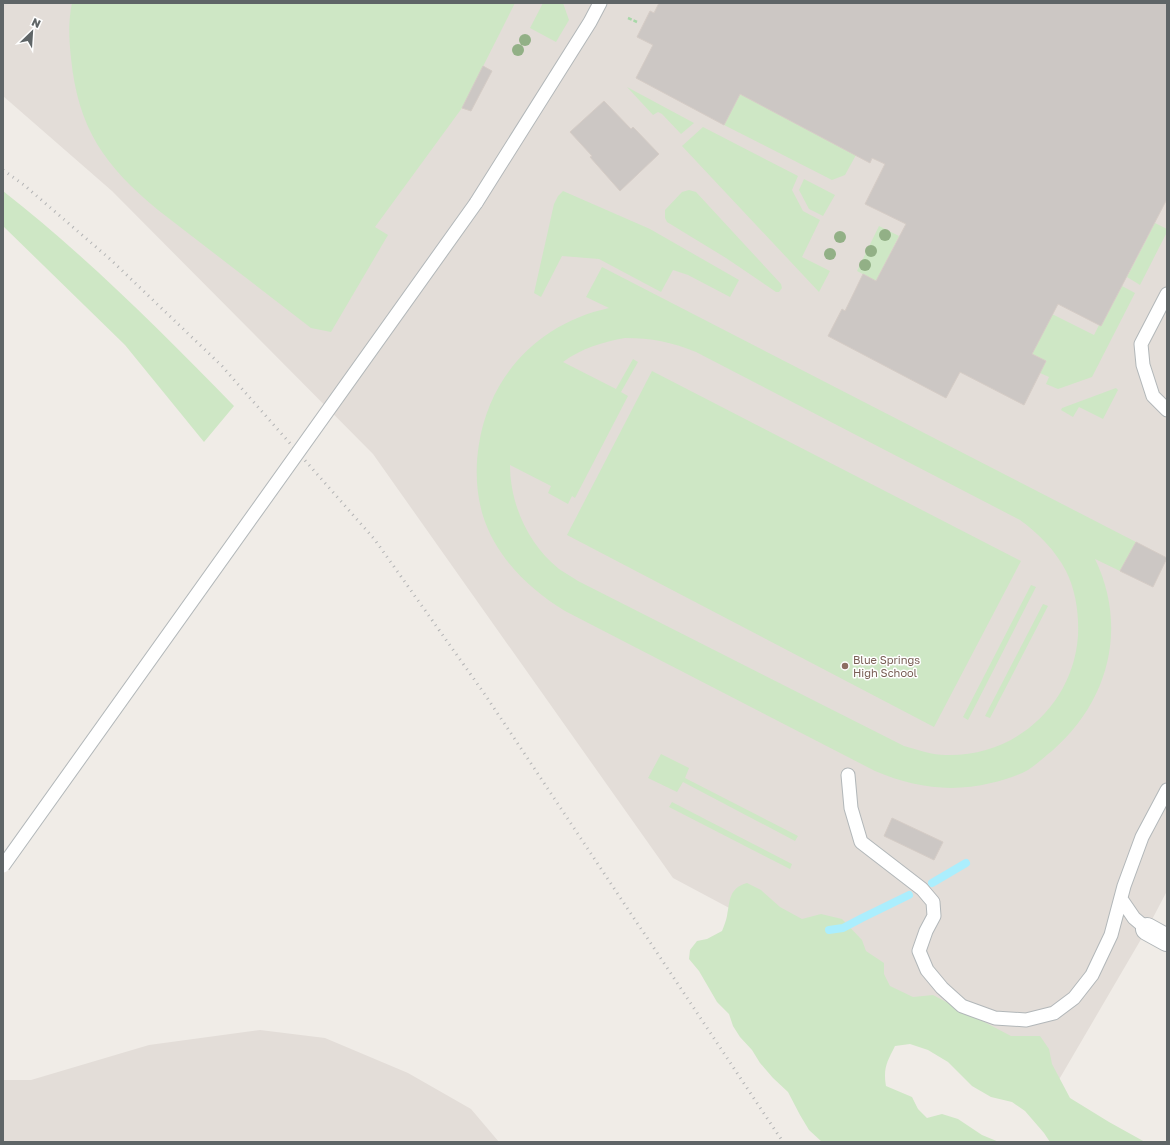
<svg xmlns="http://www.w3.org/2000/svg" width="1170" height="1145" font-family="'Golos Text',sans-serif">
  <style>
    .education { fill: #e3ddd8 }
    .green { fill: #cee7c5; fill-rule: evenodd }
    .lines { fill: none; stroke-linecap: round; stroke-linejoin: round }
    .stream { stroke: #abeefd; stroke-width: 8 }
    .building { fill: #ccc7c4; stroke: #d5ccc6 }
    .lane-casing { stroke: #b2b7b9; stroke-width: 15 }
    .street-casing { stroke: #b2b7b9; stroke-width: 24 }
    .path { stroke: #a8d8a8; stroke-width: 2.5; stroke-dasharray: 4 2; stroke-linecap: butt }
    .lane { stroke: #fff; stroke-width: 13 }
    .street { stroke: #fff; stroke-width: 22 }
    .rail { stroke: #b3b4b5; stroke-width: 3; stroke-dasharray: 1 5; stroke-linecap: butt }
    .lane-bridge-casing { stroke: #b2b7b9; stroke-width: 15; stroke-linecap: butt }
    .lane-bridge { stroke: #fff; stroke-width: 13 }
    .tree { fill: #92b086 }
    .education-dot { fill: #8d6e63; stroke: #fff; stroke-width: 1.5 }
    .labels { text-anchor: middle; stroke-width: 3; stroke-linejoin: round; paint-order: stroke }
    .education-label { font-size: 11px; fill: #785e54; stroke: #fff; text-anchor: start }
  </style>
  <rect width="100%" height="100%" fill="#f0ece7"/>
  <!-- education -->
  <path class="education" d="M 3,3 L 1167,3 L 1167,891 L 1147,929 L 1057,1083 L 673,878 L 373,454 L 112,191 L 3,96 Z
    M 260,1030 L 325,1038 L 408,1073 L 471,1109 L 499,1142 L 3,1142 L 3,1080 L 31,1080 L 149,1045 Z"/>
  <!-- green -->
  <path class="green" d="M 72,3 L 515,3 L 462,108 L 375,227 L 388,235 L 331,332 L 311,328 L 158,210 C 105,166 78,129 71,58 C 69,39 68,22 72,3 Z
    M 543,3 L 563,3 L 569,20 L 556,42 L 530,28 Z
    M 627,87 L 694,123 L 681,134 L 662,114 L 658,112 L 653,115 Z
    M 740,94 L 856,155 L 845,175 L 832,180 L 724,125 Z
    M 703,127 L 798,176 L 792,190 L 803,211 L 820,220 L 802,257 L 830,271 L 819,292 L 682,146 Z
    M 804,179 L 835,195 L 823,216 L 809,209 L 799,190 Z
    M 689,190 L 696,192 L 781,284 L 782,288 L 779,292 L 776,292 L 726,258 L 667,222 L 665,218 L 665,210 L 682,192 Z
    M 3,191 C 86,256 161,331 234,406 L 204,442 L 125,345 L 3,226 Z
    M 563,191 L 650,229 L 739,280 L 730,297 L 688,275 L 673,270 L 661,292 L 599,259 L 562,256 L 541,297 L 534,293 L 554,204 L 558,196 Z
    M 1155,223 L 1167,229 L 1167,232 L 1140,285 L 1127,277 Z
    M 879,226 L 899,236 L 876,281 L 857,271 Z
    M 602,267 L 1136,542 L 1120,571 L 1095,559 C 1128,627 1109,702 1052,751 C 1044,757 1036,765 1028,770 C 1017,776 1003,780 991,783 C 950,793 913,787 875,771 L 565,611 C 529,589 496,557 483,516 C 476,493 475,468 479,444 C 490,374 540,323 609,308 L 586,297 ZM 625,338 C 652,338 671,342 696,352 L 1020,520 C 1039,534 1055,550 1066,571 C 1076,591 1079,614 1078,636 C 1073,705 1015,757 946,755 C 932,755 918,750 904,746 L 578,581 C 572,577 565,573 559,569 C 528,544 510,504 510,465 L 551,486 L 548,493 L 568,504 L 572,496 L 575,498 L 628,396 L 621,392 L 638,362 L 633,359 L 616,389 L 563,362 C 582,348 603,342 625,338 Z
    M 1122,286 L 1135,293 L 1092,377 L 1058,389 L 1046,384 L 1049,377 L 1040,373 L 1046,361 L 1032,354 L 1052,314 L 1094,335 L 1099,325 L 1101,326 Z
    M 652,371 L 1021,561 L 934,727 L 567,535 Z
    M 1116,388 L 1118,390 L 1103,419 L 1079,407 L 1073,417 L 1061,410 L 1062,408 Z
    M 1031,585 L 1036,587 L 968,720 L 963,717 Z
    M 1043,604 L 1048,606 L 990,718 L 985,716 Z
    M 661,754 L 689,768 L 685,778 L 798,836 L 795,841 L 683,782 L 677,792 L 648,778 Z
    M 672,802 L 792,864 L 790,869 L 669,807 Z
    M 747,883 L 761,890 L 780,907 L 802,919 L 821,914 L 842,919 L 862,940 L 866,951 L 884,963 L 884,974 L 890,986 L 913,997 L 933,995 L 1011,1036 L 1040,1036 L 1049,1049 L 1052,1064 L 1070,1098 L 1109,1122 L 1145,1142 L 1050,1142 L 1044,1133 L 1025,1111 L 1012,1102 L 991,1097 L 972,1086 L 948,1062 L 928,1050 L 910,1044 L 895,1046 C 887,1062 883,1068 886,1086 L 912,1097 L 918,1109 L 927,1118 L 942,1114 L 958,1119 L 982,1135 L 999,1142 L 822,1142 L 809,1130 L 800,1115 L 788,1092 L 773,1078 L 760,1063 L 752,1050 L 740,1037 L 733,1026 L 729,1014 L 717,1002 L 699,971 L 689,959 L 690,950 L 697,941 L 707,939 L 722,931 C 724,926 726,921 727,916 C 730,900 729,888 747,883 Z"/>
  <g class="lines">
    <!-- stream -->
    <path class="stream" d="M 932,883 L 966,863
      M 829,930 L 843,928 L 862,918 L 909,895"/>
  </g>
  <!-- building -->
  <path class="building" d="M 659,3 L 1167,3 L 1167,199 L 1101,326 L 1058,304 L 1032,354 L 1046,361 L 1024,405 L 960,372 L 946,398 L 828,336 L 842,309 L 845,311 L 863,274 L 876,281 L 906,224 L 865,204 L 885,164 L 872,158 L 870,163 L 740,94 L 724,125 L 636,78 L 653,45 L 637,37 L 650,11 L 654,13 Z
    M 483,66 L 492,71 L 471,111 L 462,108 Z
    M 604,101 L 631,129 L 633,127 L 659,154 L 620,191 L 590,157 L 592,156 L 570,132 Z
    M 1136,542 L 1167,558 L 1153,587 L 1120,571 Z
    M 892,818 L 943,842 L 934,860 L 884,836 Z"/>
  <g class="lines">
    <!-- lane casing -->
    <g class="lane-casing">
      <path id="lane" d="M 476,203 L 590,22 L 600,3
        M 1167,294 L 1141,344 L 1143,365 L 1153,396 L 1167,410
        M 848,775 L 851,808 L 861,842 L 922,889 L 933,902 L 934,916 L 926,931 L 919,951 L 927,970 L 942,988 L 962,1006 L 995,1018 L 1026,1020 L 1054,1013 L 1074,998 L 1092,975 L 1111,935 L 1124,886 L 1142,837 L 1167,790
        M 1121,899 L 1134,918 L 1147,929"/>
    </g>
    <!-- street casing -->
    <g class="street-casing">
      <path id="street" d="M 1147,929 L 1167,940"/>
    </g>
    <!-- path -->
    <path class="path" d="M 628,18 L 637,22"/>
    <!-- lane -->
    <use href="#lane" class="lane"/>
    <!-- street -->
    <use href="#street" class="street"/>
    <!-- rail -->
    <path class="rail" d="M 3,170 L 24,185 L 110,259 L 222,366 L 375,540 L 486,696 L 783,1142"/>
    <!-- lane-bridge casing -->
    <g class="lane-bridge-casing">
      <path id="lane-bridge" d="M 3,866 L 476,203"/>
    </g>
    <!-- lane-bridge -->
    <use href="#lane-bridge" class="lane-bridge"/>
  </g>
  <!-- trees -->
  <g class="tree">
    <circle cx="525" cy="40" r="6"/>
    <circle cx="518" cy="50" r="6"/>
    <circle cx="885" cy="235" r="6"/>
    <circle cx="840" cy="237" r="6"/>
    <circle cx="871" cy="251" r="6"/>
    <circle cx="830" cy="254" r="6"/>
    <circle cx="865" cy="265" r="6"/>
  </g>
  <!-- markers -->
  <circle class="education-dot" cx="845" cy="666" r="4"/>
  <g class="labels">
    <!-- education labels -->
    <g class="education-label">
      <text x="853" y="664">Blue Springs<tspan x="853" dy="13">High School</tspan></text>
    </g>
  </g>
  <!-- border -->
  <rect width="1170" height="1145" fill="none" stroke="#5f6567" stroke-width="8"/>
  <!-- north arrow -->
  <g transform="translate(32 32) rotate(25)" stroke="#ffffff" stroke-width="3" paint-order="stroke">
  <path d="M0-3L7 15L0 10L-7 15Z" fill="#5f6567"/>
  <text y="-6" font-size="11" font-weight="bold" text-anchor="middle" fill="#5f6567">N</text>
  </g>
</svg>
